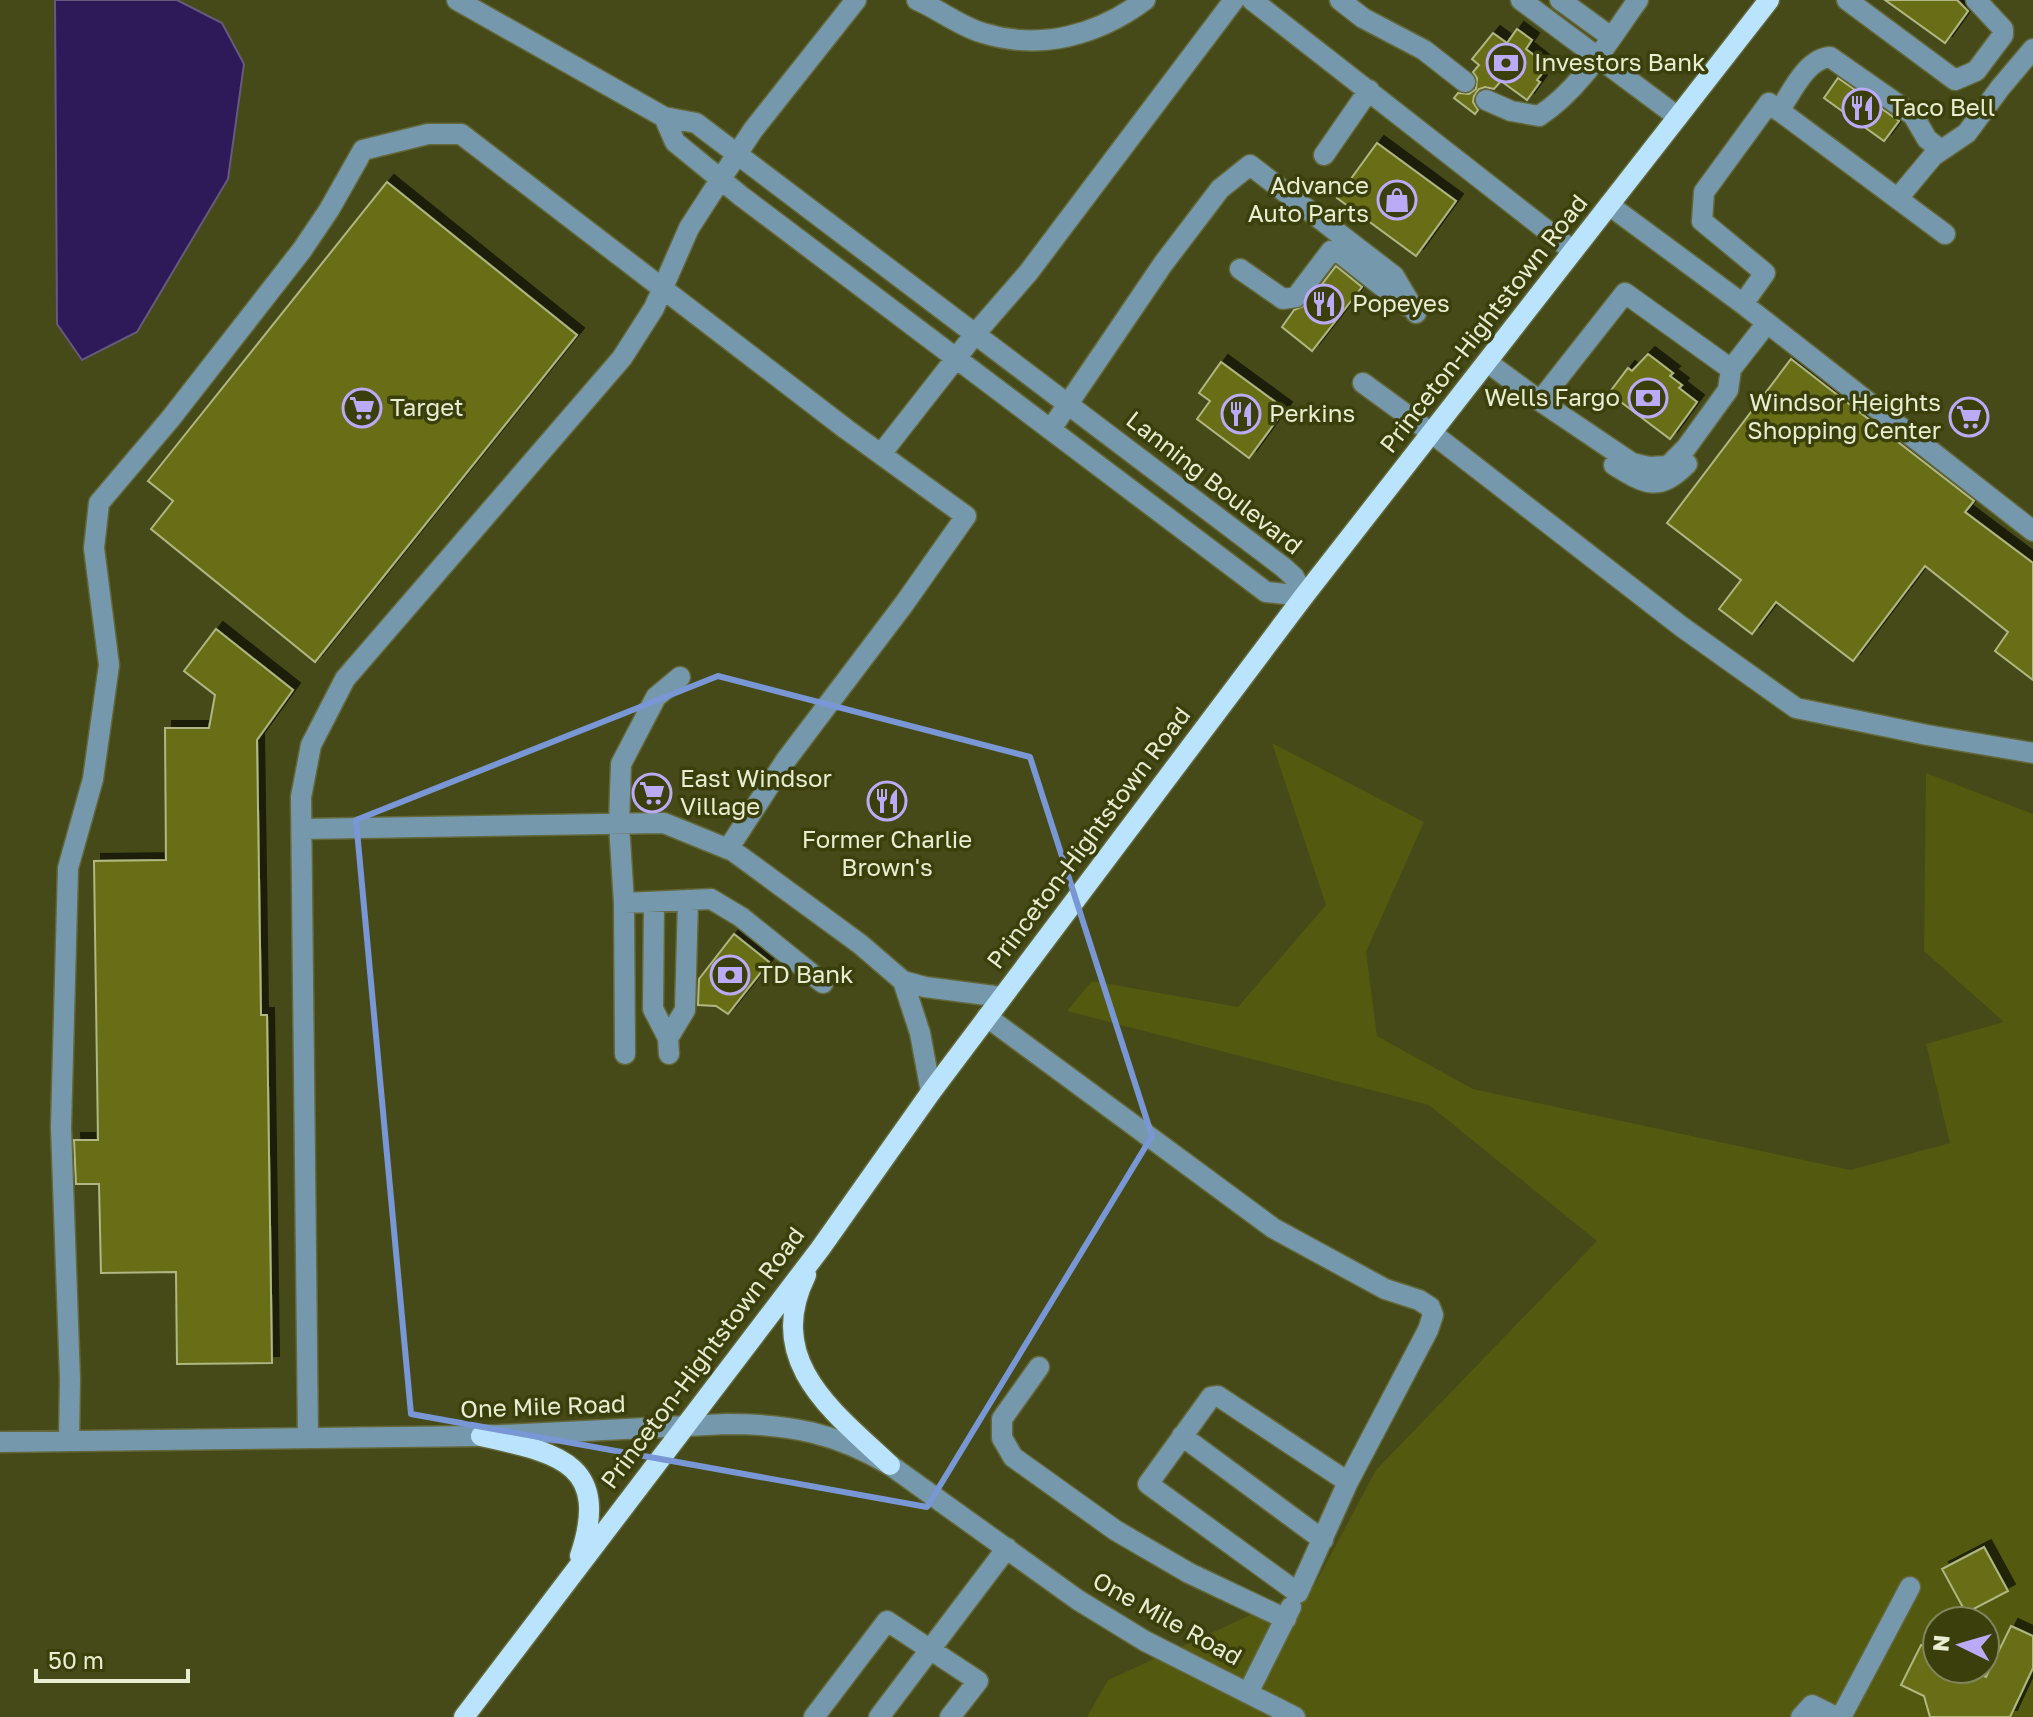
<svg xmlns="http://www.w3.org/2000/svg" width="2033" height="1717" font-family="'Golos Text',sans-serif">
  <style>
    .green { fill: #53590e; fill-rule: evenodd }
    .water { fill: #2f1a59; stroke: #67597d; stroke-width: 2 }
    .building { fill: #676e13; stroke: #b0b783; stroke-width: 2; filter: url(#shadow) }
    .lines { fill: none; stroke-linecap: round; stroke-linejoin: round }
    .minor-casing { stroke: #636739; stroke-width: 23 }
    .major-casing { stroke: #636739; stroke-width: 23 }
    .minor { stroke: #7598ac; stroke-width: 20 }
    .major { stroke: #bae4fd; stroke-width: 20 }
    .marked { fill: none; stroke: #7996d5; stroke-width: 6; stroke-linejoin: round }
    .labels { text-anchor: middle; stroke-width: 7; stroke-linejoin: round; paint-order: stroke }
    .poi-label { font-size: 24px; fill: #e9edd2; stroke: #3b3f0c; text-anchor: start }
    .street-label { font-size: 24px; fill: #e9edd2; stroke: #3b3f0c }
  </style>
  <defs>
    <filter id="shadow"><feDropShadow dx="7" dy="-7" stdDeviation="0" flood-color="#0009"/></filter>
  </defs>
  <rect width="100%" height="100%" fill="#454a18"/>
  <!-- green -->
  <path class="green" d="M 1272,743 L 1424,822 L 1366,952 L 1377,1036 L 1473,1089 L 1850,1170 L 1950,1143 L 1926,1044 L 2004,1022 L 1924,951 L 1926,773 L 2033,814 L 2033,1717 L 1087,1717 L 1108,1680 L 1314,1586 L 1376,1470 L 1597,1241 L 1429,1105 L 1067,1011 L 1092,981 L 1238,1007 L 1326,905 ZM 1937,1621 L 1985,1621 L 1985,1669 L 1937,1669 Z"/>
  <!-- water -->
  <path class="water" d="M 55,0 L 177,0 L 222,23 L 244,64 L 228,179 L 137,332 L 82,360 L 57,324 Z"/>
  <!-- building -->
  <path class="building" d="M 1885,0 L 1957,0 L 1968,11 L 1945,43 Z
    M 1517,29 L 1532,40 L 1526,49 L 1548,66 L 1537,80 L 1540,82 L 1527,100 L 1501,81 L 1494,89 L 1485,87 L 1479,89 L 1474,96 L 1473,102 L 1478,110 L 1475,114 L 1454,98 L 1458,93 L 1469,94 L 1476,89 L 1477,78 L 1473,72 L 1479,65 L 1472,59 L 1493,33 L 1507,43 Z
    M 1838,78 L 1899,121 L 1884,141 L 1824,98 Z
    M 1377,143 L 1456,201 L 1416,256 L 1337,198 Z
    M 387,182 L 577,335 L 315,662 L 151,529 L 173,501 L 148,481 Z
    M 1336,266 L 1362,287 L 1312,351 L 1282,327 L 1294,310 L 1306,305 Z
    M 1648,354 L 1673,373 L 1670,376 L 1682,385 L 1679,388 L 1697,402 L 1670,439 L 1609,393 L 1628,368 L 1632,371 Z
    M 1791,359 L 1974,501 L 1965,512 L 2033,563 L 2033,680 L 1995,651 L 2008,632 L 1925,566 L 1853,661 L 1776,602 L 1752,634 L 1719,609 L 1741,580 L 1667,523 Z
    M 1221,362 L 1285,409 L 1249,458 L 1197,419 L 1210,401 L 1199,393 Z
    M 216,629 L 293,690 L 257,740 L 261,1015 L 267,1015 L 272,1363 L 177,1364 L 176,1272 L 101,1273 L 99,1184 L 76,1184 L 74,1140 L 98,1140 L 94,861 L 166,860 L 165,728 L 209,728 L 215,695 L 184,671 Z
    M 734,934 L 769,962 L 728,1014 L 716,1006 L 698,1005 L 699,979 Z
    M 1984,1547 L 2008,1591 L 1966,1613 L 1942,1569 Z
    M 2011,1626 L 2033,1636 L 2033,1668 L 2010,1717 L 1930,1717 L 1924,1696 L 1901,1685 L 1921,1645 L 1937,1653 L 1937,1669 L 1970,1669 L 1986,1677 Z"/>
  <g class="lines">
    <!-- minor casing -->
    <g class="minor-casing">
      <path id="minor" d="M 457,0 L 664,117 L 696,123 L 1283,567 L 1294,577 L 1304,596
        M 917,0 C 940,10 959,26 983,33 C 1041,51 1098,35 1145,0
        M 1252,0 L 1573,251
        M 1340,0 L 1363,18 L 1424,50 L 1465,82
        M 1521,0 L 1678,117
        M 1560,0 L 1611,37
        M 1847,0 L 1955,80 L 1976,71 L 2003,35 L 2003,29 L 1976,0
        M 1486,100 L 1511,111 L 1539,116 C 1581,89 1609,40 1638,0
        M 1779,111 C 1792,92 1806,59 1830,57 L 1913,115 L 1927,139 L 1941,150
        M 664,117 L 675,142 L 741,196 L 1266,592 L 1304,596
        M 1324,155 L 1369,90
        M 1898,198 L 1933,156 L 1967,133 L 2000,88 L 2033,49
        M 1609,205 L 1743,304 L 2033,531
        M 1240,269 L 1283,299 L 1296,297 L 1331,251 L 1341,254 L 1407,306
        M 1743,304 L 1765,273 L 1702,221 L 1704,192 L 1769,103 L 1945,234
        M 1487,362 L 1540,401 L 1625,293 L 1731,369 L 1767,323
        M 1363,383 L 1433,434 L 1682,627 L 1796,708 L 1927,735 L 2033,753
        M 1540,401 L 1632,463 L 1649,467 L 1668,466 L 1686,448 L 1728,390 L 1731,369
        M 1051,429 L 1163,264 L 1220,189 L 1250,165 L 1394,276 L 1416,313
        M 881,454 L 975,334 L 1028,273 L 1234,0
        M 1614,465 C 1645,484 1658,493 1687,464
        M 302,829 L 664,823 L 733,851 L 860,944 L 903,981 L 925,987 L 1002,997
        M 654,902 L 653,1009 L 668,1038
        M 624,903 L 711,899 L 741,917 L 823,983
        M 903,981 L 920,1033 L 931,1092
        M 987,1017 L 1273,1228 L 1385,1289 L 1419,1300 L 1430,1307 L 1433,1315 L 1428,1330 L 1348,1482 L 1298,1593 L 1148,1484 L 1211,1397 L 1218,1396 L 1348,1482
        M 625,1054 L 624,903 L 619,824 L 621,764 L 656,697 L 680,677
        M 669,1054 L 668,1038 L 685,1010 L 688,900
        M 1039,1367 L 1002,1419 L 1002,1438 L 1013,1457 L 1115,1530 L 1189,1573 L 1286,1619
        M 1182,1436 L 1323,1540
        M 308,1438 L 301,797 L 311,745 L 345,679 L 622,358 L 654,308 L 689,228 L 711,194 L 753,130 L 856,0
        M 69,1441 L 70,1379 L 61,1127 L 68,868 L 93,779 L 109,665 L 94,548 L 99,503 L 171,418 L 302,250 L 329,210 L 363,150 L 428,134 L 461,134 L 846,429 L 966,516 L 904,604 L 786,760 L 728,849
        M 0,1442 L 481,1436 L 727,1424 C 790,1424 836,1433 890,1465 L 1078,1600 L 1145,1641 L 1295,1717
        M 1248,1693 L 1291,1607
        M 814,1717 L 887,1621 L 978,1681 L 950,1717
        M 879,1717 L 1007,1548
        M 1801,1717 L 1812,1705 L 1836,1717
        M 1841,1717 L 1910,1587"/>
    </g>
    <!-- major casing -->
    <g class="major-casing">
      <path id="major" d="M 806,1275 C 763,1362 835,1413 890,1465
        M 481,1436 C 555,1453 612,1461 580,1556
        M 464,1717 L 820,1249 L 931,1092 L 1304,596 L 1769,0"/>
    </g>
    <!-- minor -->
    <use href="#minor" class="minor"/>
    <!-- major -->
    <use href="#major" class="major"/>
  </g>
  <!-- marked area -->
  <path class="marked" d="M 718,676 L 1030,757 L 1152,1136 L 927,1507 L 411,1414 L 356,820 Z"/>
  <!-- icons -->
  <defs>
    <g id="bank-ring" transform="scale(2)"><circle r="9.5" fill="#3b3f0c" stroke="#bbaaf6" stroke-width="1.5"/><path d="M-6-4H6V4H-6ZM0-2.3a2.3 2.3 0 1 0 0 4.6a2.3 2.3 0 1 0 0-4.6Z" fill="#bbaaf6"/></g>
    <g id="restaurant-ring" transform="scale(2)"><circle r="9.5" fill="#3b3f0c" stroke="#bbaaf6" stroke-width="1.5"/><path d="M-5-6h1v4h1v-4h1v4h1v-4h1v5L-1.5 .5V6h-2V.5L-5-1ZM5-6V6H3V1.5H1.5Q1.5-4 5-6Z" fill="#bbaaf6"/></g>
    <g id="shop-ring" transform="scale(2)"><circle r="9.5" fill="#3b3f0c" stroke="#bbaaf6" stroke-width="1.5"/><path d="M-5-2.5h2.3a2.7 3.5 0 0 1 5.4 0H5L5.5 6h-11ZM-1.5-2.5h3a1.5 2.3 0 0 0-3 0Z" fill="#bbaaf6"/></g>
    <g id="supermarket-ring" transform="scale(2)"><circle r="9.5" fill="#3b3f0c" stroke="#bbaaf6" stroke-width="1.5"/><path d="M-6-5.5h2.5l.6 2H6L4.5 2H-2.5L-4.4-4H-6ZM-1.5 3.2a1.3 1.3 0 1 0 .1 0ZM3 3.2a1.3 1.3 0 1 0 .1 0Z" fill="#bbaaf6"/></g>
  </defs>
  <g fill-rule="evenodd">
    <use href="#bank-ring" x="1506" y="63"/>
    <use href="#restaurant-ring" x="1862" y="108"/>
    <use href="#shop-ring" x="1397" y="200"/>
    <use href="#restaurant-ring" x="1324" y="304"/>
    <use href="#bank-ring" x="1648" y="398"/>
    <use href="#supermarket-ring" x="362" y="408"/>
    <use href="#restaurant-ring" x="1241" y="414"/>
    <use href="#supermarket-ring" x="1969" y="417"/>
    <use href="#supermarket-ring" x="652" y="793"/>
    <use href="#restaurant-ring" x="887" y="801"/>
    <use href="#bank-ring" x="730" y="975"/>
  </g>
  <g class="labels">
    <!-- poi labels -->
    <g class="poi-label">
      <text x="1534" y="71">Investors Bank</text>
      <text x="1890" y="116">Taco Bell</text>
      <text x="1369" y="194" text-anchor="end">Advance<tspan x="1369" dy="28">Auto Parts</tspan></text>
      <text x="1352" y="312">Popeyes</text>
      <text x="1620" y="406" text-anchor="end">Wells Fargo</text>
      <text x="1941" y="411" text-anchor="end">Windsor Heights<tspan x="1941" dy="28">Shopping Center</tspan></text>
      <text x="390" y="416">Target</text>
      <text x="1269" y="422">Perkins</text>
      <text x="680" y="787">East Windsor<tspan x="680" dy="28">Village</tspan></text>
      <text x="887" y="848" text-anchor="middle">Former Charlie<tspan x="887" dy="28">Brown's</tspan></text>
      <text x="758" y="983">TD Bank</text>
    </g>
    <!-- street labels -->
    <g class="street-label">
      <text transform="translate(1484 324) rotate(-52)" y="8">Princeton-Hightstown Road</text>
      <text transform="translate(1214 483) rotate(38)" y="8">Lanning Boulevard</text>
      <text transform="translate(1089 838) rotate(-53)" y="8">Princeton-Hightstown Road</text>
      <text transform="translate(703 1358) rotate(-53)" y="8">Princeton-Hightstown Road</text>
      <text transform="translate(543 1407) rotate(-2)" y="8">One Mile Road</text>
      <text transform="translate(1167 1619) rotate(29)" y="8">One Mile Road</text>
    </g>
  </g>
  <!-- north arrow -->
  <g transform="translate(1961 1645) rotate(275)"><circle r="38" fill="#3b3f0c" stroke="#81855b" stroke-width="2"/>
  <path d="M0-6L14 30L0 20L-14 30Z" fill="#bbaaf6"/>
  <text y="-12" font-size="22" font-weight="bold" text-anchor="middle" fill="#e9edd2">N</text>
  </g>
  <!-- scale -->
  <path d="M36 1669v12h152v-12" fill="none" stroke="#e9edd2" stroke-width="4"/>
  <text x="48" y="1669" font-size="24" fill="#e9edd2" stroke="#3b3f0c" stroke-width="6" paint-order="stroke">50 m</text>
</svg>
